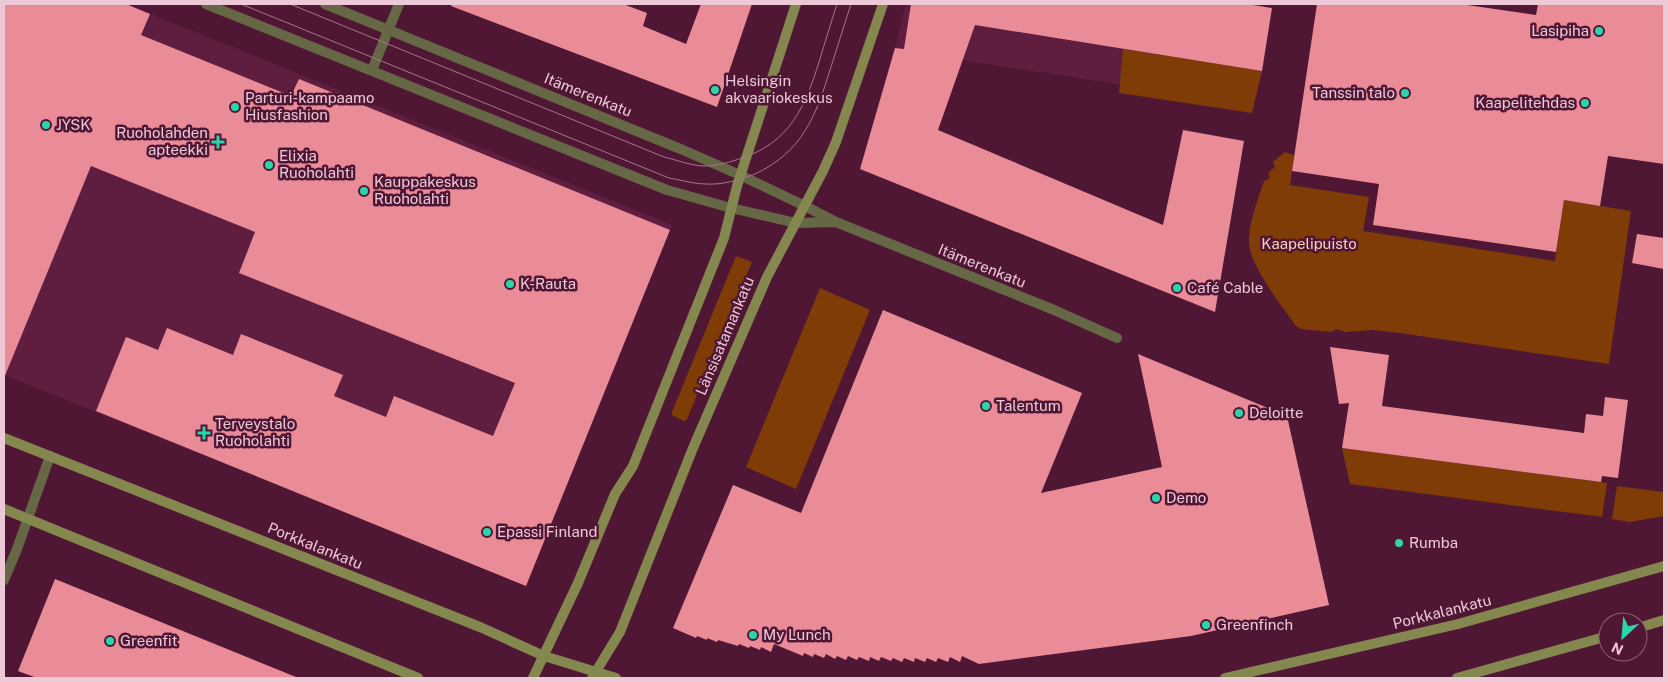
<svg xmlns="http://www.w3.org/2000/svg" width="1668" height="682" font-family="'Public Sans',sans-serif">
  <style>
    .built { fill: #5f1e40 }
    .green { fill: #7f3c06 }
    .building { fill: #ea8b98 }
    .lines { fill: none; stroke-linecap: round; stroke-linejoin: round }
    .minor { stroke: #666845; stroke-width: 10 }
    .tertiary { stroke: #666845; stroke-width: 10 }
    .secondary { stroke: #84874e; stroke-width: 10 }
    .tram { stroke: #a4768c; stroke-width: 1 }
    .poi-dot { fill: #2ad5ac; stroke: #501735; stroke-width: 2 }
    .labels { text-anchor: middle; stroke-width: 5; stroke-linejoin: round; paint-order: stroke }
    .poi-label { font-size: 15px; fill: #edc8d7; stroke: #501735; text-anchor: start }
    .street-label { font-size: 15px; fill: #edc8d7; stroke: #501735 }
    .park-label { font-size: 15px; fill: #fbd1b8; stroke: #501735 }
  </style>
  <rect width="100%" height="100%" fill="#501735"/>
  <!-- built -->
  <path class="built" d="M 4,4 L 126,4 L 672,225 L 526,585 L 4,375 Z
    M 906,4 L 1251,4 L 1265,6 L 1248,105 L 963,60 L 895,48 Z"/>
  <!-- green -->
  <path class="green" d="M 1123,49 L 1262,71 L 1252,113 L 1119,93 Z
    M 1285,152 L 1294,155 L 1290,185 L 1369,197 L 1363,231 L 1555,261 L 1564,200 L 1631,211 L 1609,364 L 1400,333 L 1373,330 L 1345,332 L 1336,329 L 1332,332 L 1301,329 L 1296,326 C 1283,307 1248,264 1249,241 C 1249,221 1258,200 1264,181 L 1270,178 L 1268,173 L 1275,167 L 1273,162 Z
    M 736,256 L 752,262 L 687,419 L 684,421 L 672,415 L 672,412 Z
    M 820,288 L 870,310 L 796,489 L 746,467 Z
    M 1342,448 L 1607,483 L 1602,517 L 1350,484 Z
    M 1617,486 L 1664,492 L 1664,516 L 1630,522 L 1612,519 Z"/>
  <!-- building -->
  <path class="building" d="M 4,4 L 126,4 L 150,14 L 141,35 L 291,96 L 299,79 L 670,230 L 526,586 L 96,411 L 126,337 L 158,350 L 167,328 L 233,355 L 241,334 L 343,375 L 334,396 L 386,417 L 394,396 L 493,436 L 515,383 L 239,273 L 255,232 L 91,166 L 4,378 Z
    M 452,4 L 623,4 L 647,13 L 643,26 L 686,44 L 701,4 L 752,4 L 717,107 L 451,6 Z
    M 911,4 L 1246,4 L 1272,8 L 1262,71 L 975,25 L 938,130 L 1163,225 L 1183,130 L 1244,141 L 1215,312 L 860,169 L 895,48 L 904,49 Z
    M 1317,4 L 1460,4 L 1536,15 L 1538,4 L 1664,4 L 1664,164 L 1608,156 L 1600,206 L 1564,200 L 1556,252 L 1373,225 L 1379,184 L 1292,171 Z
    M 1637,234 L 1664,238 L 1664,269 L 1632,263 Z
    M 883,310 L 1082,393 L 1041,493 L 1162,467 L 1138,354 L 1287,416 L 1329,605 L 1191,636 L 979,664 L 962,656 L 960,662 L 950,657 L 948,662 L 938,658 L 936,662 L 927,658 L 925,662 L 915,658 L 914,662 L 904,658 L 902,662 L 893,658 L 891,661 L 881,657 L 879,661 L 870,657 L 869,661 L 859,657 L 857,660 L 848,656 L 846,660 L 837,656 L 835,659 L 826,654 L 824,658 L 814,654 L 813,657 L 804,653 L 803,656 L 774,644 L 771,652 L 761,647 L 760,650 L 750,646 L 749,648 L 739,644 L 738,646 L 718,640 L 717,642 L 707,638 L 707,640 L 697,636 L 696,638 L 673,628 L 733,485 L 801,513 Z
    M 1330,347 L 1389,355 L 1382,406 L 1584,433 L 1586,414 L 1603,416 L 1605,397 L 1628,400 L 1618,478 L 1602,476 L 1601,482 L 1342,448 L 1349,403 L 1339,404 Z
    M 55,579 L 296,677 L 296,678 L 37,678 L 18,671 Z"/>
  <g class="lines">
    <!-- minor -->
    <path class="minor" d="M 372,70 L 399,4
      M 805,206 L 836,222 L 1054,310 L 1117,338
      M 796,223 L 835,222
      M 4,580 L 17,549 L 50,456"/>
    <!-- tertiary -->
    <path class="tertiary" d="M 206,4 L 667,190 L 731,208 L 796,223
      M 325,4 L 683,150 L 740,175 L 805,206"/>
    <!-- secondary -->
    <path class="secondary" d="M 4,438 L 480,627 L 544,656 L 616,678
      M 4,509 L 418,678
      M 1638,628 L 1664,620
      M 533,678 L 578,583 L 615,494 L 633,466 L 724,238 L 737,186 L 796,4
      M 592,678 L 620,632 L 693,448 L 767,277 L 823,171 L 836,142 L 883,4
      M 1225,678 L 1458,624 L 1664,566
      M 1457,678 L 1608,636"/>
    <!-- tram -->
    <path class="tram" d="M 241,4 L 669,178 C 681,180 694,184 706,184 C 722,185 740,180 755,174 C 802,152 816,116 830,70 C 837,48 844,26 851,4
      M 290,4 L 664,157 C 677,160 692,166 705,166 C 718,166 730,162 742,158 C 790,142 805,107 819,62 C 825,42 831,23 837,4"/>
  </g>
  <!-- markers -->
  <g class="poi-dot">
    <circle cx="1599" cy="31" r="5"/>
    <circle cx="715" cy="90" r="5"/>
    <circle cx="1405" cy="93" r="5"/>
    <circle cx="1585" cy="103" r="5"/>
    <circle cx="235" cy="107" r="5"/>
    <circle cx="46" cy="125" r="5"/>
    <path d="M215.5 134.5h5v5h5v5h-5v5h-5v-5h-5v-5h5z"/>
    <circle cx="269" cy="165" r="5"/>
    <circle cx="364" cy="191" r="5"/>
    <circle cx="510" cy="284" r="5"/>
    <circle cx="1177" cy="288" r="5"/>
    <circle cx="986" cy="406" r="5"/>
    <circle cx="1239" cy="413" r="5"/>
    <path d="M201.5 425.5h5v5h5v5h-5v5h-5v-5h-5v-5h5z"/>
    <circle cx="1156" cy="498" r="5"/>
    <circle cx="487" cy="532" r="5"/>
    <circle cx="1399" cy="543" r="5"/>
    <circle cx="1206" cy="625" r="5"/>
    <circle cx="753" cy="635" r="5"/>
    <circle cx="110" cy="641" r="5"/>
  </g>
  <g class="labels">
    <!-- poi labels -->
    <g class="poi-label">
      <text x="1589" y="36" text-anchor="end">Lasipiha</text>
      <text x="725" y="86">Helsingin<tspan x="725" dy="17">akvaariokeskus</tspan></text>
      <text x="1395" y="98" text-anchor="end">Tanssin talo</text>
      <text x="245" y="103">Parturi-kampaamo<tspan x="245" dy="17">Hiusfashion</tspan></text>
      <text x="1575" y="108" text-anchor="end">Kaapelitehdas</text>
      <text x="56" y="130">JYSK</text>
      <text x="208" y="138" text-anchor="end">Ruoholahden<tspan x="208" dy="17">apteekki</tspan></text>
      <text x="279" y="161">Elixia<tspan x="279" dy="17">Ruoholahti</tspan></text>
      <text x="374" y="187">Kauppakeskus<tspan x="374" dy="17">Ruoholahti</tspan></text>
      <text x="520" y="289">K-Rauta</text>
      <text x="1187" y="293">Café Cable</text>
      <text x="996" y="411">Talentum</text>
      <text x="1249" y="418">Deloitte</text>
      <text x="215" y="429">Terveystalo<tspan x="215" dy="17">Ruoholahti</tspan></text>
      <text x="1166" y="503">Demo</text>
      <text x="497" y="537">Epassi Finland</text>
      <text x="1409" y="548">Rumba</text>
      <text x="1216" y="630">Greenfinch</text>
      <text x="763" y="640">My Lunch</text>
      <text x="120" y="646">Greenfit</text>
    </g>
    <!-- street labels -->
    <g class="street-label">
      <text transform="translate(588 95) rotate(22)" y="5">Itämerenkatu</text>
      <text transform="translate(982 266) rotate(22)" y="5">Itämerenkatu</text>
      <text transform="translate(725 336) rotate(-67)" y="5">Länsisatamankatu</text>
      <text transform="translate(315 546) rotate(22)" y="5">Porkkalankatu</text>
      <text transform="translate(1442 612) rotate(-14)" y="5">Porkkalankatu</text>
    </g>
    <!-- park labels -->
    <g class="park-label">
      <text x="1309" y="249">Kaapelipuisto</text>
    </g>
  </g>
  <!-- border -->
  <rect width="1668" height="682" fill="none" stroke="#edc8d7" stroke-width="10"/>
  <!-- north arrow -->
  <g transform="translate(1623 637) rotate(206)"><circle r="24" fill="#501735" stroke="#8f5e76"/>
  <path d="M0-4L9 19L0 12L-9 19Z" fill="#2ad5ac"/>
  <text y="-8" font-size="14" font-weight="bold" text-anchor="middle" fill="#edc8d7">N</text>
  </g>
</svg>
